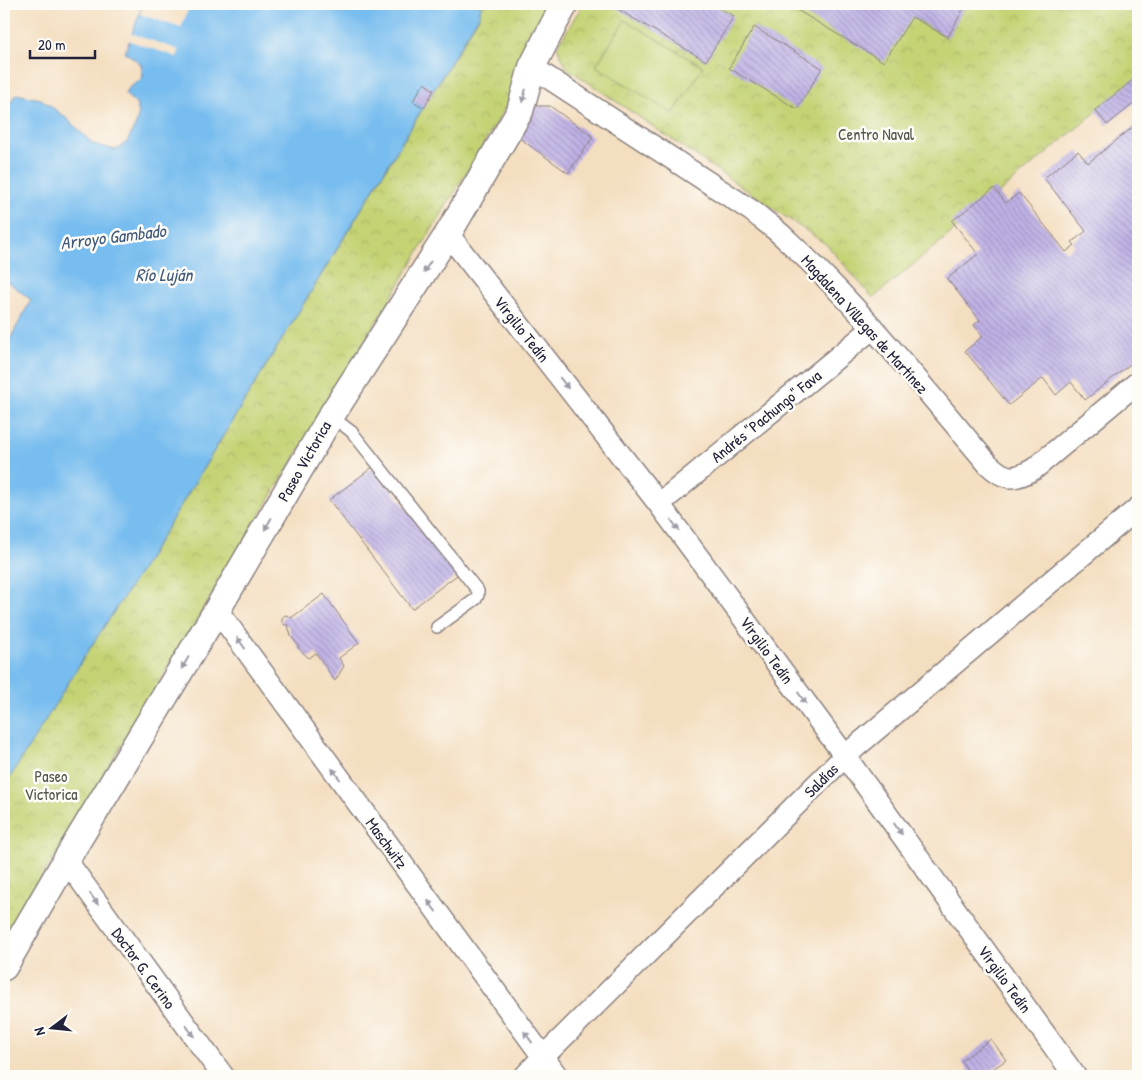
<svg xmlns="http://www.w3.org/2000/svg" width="1142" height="1080" font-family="'Patrick Hand',sans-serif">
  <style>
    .park { fill: url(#park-crowns); stroke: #747a58 }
    .garden { fill: #c5d374; stroke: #747a58 }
    .water { fill: #78bdef; stroke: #4d7095 }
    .pier { fill: #f4dec0 }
    .building { fill: url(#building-back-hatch) }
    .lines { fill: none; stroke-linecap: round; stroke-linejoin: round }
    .service-casing { stroke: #8b807e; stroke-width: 14 }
    .minor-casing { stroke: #8b807e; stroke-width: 24 }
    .tertiary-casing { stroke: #8b807e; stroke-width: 29 }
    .path { stroke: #8b807e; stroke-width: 3; stroke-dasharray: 4 4; stroke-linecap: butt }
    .service { stroke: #fff; stroke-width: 11 }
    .minor { stroke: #fff; stroke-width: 21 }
    .tertiary { stroke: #fff; stroke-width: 26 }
    .oneway { fill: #9c9ca7 }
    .labels { text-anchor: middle; stroke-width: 5; stroke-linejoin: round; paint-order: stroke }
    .park-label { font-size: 16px; fill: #53574c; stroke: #fdfcf7 }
    .street-label { font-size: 16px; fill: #22223b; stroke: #fdfcf7 }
    .water-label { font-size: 18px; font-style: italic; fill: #40587a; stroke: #fdfcf7 }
  </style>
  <defs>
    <pattern id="park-crowns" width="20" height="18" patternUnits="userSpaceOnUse" patternTransform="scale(1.25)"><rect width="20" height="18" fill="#c5d374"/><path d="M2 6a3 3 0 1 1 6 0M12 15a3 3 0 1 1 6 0" fill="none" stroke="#a9b565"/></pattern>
    <pattern id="building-back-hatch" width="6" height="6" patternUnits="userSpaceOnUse" patternTransform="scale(1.25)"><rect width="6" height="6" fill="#c0b2e6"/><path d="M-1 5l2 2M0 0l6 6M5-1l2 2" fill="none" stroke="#9c90bc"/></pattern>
  </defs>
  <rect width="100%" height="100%" fill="#fdfcf7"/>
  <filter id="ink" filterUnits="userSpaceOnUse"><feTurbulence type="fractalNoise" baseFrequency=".02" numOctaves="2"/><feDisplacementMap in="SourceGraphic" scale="10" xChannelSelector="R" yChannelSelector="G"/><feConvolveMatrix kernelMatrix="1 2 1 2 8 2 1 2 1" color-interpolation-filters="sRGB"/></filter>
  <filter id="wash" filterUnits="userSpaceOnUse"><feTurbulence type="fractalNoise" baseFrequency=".0096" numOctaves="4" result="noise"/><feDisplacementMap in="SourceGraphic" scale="20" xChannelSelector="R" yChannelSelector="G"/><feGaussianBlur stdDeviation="1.12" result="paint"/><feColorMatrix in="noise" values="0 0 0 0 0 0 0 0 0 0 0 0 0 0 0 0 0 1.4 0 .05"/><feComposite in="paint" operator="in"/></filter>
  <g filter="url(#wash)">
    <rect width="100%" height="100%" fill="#f4dec0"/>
    <!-- park -->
    <path class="park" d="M 481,4 L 550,4 C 531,35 520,71 507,105 L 4,940 L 4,787 L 88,651 L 142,569 L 480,15 Z
      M 583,4 L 890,4 L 947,37 L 966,4 L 1138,4 L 1138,77 L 873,298 L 827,245 L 567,68 L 557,47 Z"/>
    <!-- garden -->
    <path class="garden" d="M 625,20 L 703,67 L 673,114 L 596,66 Z"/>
    <!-- water -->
    <path class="water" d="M 143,4 L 481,4 L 480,14 L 142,569 L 88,651 L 4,787 L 4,350 L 31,300 L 4,279 L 4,159 L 8,155 L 7,130 L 4,112 L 16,94 L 41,99 L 64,116 L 93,144 L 116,150 L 127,142 L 136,124 L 139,113 L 136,104 L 125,94 L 129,88 L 143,78 L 141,64 L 125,52 Z"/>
    <!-- pier -->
    <path class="pier" d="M 143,4 L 169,4 L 188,10 L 181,28 L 140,14 Z
      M 130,33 L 179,50 L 177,57 L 127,40 Z"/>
    <g id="blocks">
      <!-- building -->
      <path class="building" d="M 609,4 L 712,4 L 734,16 L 706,61 Z
        M 787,4 L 966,4 L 948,37 L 912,17 L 884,62 Z
        M 754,27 L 822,68 L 797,109 L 729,68 Z
        M 1138,76 L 1138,100 L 1107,125 L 1095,110 Z
        M 424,83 L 434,90 L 424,108 L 413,101 Z
        M 536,106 L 550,106 L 593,137 L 568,173 L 515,135 Z
        M 1138,123 L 1138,321 L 1136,323 L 1138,326 L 1138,358 L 1085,400 L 1071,382 L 1056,395 L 1043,378 L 1009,405 L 965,351 L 983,336 L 974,325 L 980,320 L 947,279 L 978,254 L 952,221 L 994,188 L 1006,203 L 1019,193 L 1066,252 L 1075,245 L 1072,242 L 1086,231 L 1044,178 L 1078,151 L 1088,163 Z
        M 374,466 L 457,575 L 412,609 L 329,500 Z
        M 324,594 L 359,643 L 339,658 L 344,666 L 335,681 L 316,653 L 309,658 L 298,648 L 298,645 L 291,636 L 288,625 L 285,625 L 282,623 L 282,618 L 285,615 L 289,616 L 291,618 Z
        M 991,1039 L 1006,1060 L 983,1076 L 972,1076 L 961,1061 Z"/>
    </g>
  </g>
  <g filter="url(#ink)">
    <use href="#blocks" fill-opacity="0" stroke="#8b807e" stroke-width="1"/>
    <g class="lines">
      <!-- service casing -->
      <g class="service-casing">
        <path id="service" d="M 331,416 L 352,432 L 478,591 L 478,595 L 476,599 L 437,627"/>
      </g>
      <!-- minor casing -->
      <g class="minor-casing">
        <path id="minor" d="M 532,67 L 752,211 C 763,220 776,229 787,240 C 861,308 923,387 988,464 C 1005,480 1013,481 1034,469 L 1138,382
          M 448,234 L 659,504 L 845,756 L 1075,1076
          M 659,504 L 873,328
          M 217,610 L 557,1076
          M 66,860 L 223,1076
          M 525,1076 L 543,1057 L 845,756 L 1138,508"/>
      </g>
      <!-- tertiary casing -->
      <g class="tertiary-casing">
        <path id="tertiary" d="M 4,967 L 66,860 L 217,610 L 331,416 L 448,234 L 520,111 L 532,67 L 555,22 L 565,4"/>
      </g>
      <!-- path -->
      <path class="path" d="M 495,4 L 496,7"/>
      <!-- service -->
      <use href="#service" class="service"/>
      <!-- minor -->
      <use href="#minor" class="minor"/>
      <!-- tertiary -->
      <use href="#tertiary" class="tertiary"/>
    </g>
    <!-- one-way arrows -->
    <defs><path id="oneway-solid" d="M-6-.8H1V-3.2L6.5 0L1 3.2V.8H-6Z" transform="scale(1.25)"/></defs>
    <g class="oneway">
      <use href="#oneway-solid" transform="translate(524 96) rotate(105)"/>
      <use href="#oneway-solid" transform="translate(427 267) rotate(123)"/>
      <use href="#oneway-solid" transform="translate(564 383) rotate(52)"/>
      <use href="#oneway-solid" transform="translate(268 524) rotate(120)"/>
      <use href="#oneway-solid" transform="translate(675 525) rotate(54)"/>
      <use href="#oneway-solid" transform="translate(241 643) rotate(-126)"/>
      <use href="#oneway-solid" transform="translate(185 663) rotate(121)"/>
      <use href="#oneway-solid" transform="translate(802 698) rotate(54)"/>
      <use href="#oneway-solid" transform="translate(336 774) rotate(-126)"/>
      <use href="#oneway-solid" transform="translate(898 829) rotate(54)"/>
      <use href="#oneway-solid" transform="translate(94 899) rotate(54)"/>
      <use href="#oneway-solid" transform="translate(432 906) rotate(-126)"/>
      <use href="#oneway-solid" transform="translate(190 1031) rotate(54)"/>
      <use href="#oneway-solid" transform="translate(528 1037) rotate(-126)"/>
    </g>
  </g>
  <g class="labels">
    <!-- park labels -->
    <g class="park-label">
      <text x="876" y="140">Centro Naval</text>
      <text x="51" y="782">Paseo<tspan x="51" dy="18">Victorica</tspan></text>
    </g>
    <!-- street labels -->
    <g class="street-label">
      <text transform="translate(865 324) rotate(48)" y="6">Magdalena Villegas de Martínez</text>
      <text transform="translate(522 329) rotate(52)" y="6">Virgilio Tedín</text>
      <text transform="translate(766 416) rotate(-39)" y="6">Andrés "Pachungo" Fava</text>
      <text transform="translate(304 461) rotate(-60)" y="6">Paseo Victorica</text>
      <text transform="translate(767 650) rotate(54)" y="6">Virgilio Tedín</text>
      <text transform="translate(821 780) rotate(-45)" y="6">Saldías</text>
      <text transform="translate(387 843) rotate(54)" y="6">Maschwitz</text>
      <text transform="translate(144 968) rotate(54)" y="6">Doctor G. Cerino</text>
      <text transform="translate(1005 979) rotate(54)" y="6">Virgilio Tedín</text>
    </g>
    <!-- water labels -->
    <g class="water-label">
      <text transform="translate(113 237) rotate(-7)" y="6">Arroyo Gambado</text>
      <text x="164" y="281">Río Luján</text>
    </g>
  </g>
  <!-- margin -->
  <rect width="1142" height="1080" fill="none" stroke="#fdfcf7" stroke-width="20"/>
  <!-- north arrow -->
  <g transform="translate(52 1028) rotate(254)" stroke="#fdfcf7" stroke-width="4" paint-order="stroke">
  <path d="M0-4L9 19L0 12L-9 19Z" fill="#22223b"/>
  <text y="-8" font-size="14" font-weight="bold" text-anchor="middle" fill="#22223b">N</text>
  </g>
  <!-- scale -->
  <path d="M30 50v8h65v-8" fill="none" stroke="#22223b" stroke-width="2.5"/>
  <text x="38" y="50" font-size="15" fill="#22223b" stroke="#fdfcf7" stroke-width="4" paint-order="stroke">20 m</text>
</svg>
